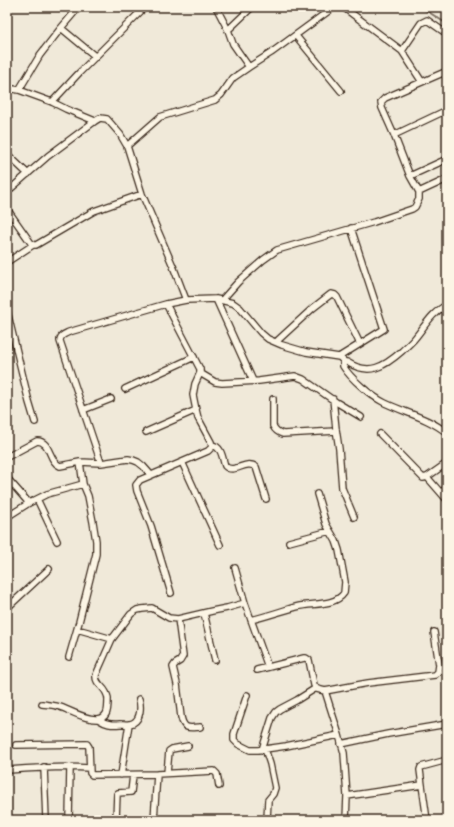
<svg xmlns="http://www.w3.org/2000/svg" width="454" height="827" font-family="'Comic Neue',sans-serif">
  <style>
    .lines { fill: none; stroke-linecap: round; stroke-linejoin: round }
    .stream { stroke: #7e7163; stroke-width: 2 }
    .street-casing { stroke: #3b2a1e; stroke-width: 8 }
    .street { stroke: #fcf5e5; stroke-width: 5.5 }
  </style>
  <rect width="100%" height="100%" fill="#f0e9d9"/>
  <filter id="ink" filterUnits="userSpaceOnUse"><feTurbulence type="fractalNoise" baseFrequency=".025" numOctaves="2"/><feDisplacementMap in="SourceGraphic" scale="8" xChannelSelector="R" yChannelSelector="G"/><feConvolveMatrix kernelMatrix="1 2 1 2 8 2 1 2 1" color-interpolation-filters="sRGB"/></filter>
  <g filter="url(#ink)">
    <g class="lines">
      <!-- stream -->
      <path class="stream" d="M 421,7 L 447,24"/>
      <!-- street casing -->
      <g class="street-casing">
        <path id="street" d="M 343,7 L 402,51 L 421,23 L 427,20 L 447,34
          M 61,28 L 96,57
          M 228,30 L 252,7
          M 296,36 L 341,91
          M 402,51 L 422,82
          M 249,67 L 271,53 L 334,7
          M 7,88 L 19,90 L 52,102 L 66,109 L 95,121
          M 19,90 L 40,55 L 61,28 L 79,7
          M 52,102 L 79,73 L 145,7
          M 394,135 L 447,110
          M 127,146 L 160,117 L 215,100 L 221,95 L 233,78 L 249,67 L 233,44 L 228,30 L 216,7
          M 7,154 L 28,174
          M 410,176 L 447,159
          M 7,192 L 48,156 L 95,121 L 100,118 L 107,119 L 120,134 L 127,146 L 142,194 L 173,266 L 186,300
          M 419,192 L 447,179
          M 7,209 L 31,243 L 33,245 L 36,245 L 94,211 L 142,194
          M 7,262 L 33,245
          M 216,299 L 253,381
          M 222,300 L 238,282 L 263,260 L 277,250 L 374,222 L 412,209 L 415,207 L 419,199 L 419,192 L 410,176 L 394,135 L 382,108 L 381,102 L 385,98 L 445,72
          M 166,304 L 200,369 L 200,373 L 195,384 L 193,395 L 196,410 L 198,418 L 211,442 L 212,447 L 208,451 L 140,480 L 136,485 L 137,491 L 151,526 L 171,593
          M 447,305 C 432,312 425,326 415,338 C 411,343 406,347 402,351 C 384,367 369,376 347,362 L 345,362 L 343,364 L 343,366 C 351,379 371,396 385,403 C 406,413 429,418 447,433
          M 7,311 L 29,402 L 35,422
          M 276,342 L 313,308 L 331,294 L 335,295 L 337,297 L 360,344
          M 339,357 L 384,329 L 351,228
          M 200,373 L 215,382 L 222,383 L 259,381 L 295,376 L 303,379 L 336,402 L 361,417
          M 125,389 L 194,357
          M 273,399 L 273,426 C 275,430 279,433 283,434 L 336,431
          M 333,399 L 336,429 L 339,449 L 342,488 L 354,517
          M 83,410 L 111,399
          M 146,432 L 196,410
          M 380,434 L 423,478 L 427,477 L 447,463
          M 212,445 C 222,447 222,457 225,466 C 234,475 246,459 256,467 L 266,499
          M 7,457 L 37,441 C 51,441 48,461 60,466 L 80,462 L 101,463 L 128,459 L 133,460 L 138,462 L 143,466 L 151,475
          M 182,462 L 220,545
          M 101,463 L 60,341 C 60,335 65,334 69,332 L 166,304 L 186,300 L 216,299 L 233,303 L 240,308 L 261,333 L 268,339 L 282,345 L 306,352 L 339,357 L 345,362
          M 427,477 L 447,500
          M 7,478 L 29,503
          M 441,493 L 447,487
          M 37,499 L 57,541
          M 7,517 L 29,503 L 47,494 L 83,484
          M 289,542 L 330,531
          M 245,603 L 268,667
          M 7,608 L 49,569
          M 204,613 L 215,660
          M 178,619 L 183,656 L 180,661 L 175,664 L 173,667 L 177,684 L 181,717 C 184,730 189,728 200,727
          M 251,620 C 268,616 284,610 300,606 C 314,603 335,606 344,593 L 345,582 L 339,550 L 336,541 L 326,524 L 317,494
          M 77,629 L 112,639 L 131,614 L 137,610 L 142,609 L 152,608 L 169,618 L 178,619 L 212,611 L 227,608 L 245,603 L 235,568
          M 69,657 L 79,622 L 96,554 L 96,541 L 93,522 L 88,496 L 83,484 L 80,462
          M 257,670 L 304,658 L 306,658 L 309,660 L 314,685 L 317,689 L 325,691 L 339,735 L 344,753 L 347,796 L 346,820
          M 325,691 L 368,683 L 435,675 L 438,672 L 439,665 L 434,632
          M 247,695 L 234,734 L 234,740 L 238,744 L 250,750 L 258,750 L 286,746 L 339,735
          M 42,704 C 49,705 56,705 63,708 C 71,711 99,727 106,714 C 108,711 108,703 108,699 C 107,686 95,686 96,675 L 112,639
          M 98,719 C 106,724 111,725 120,724 C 124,724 129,725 133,723 C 141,719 141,706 139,699
          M 341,744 L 388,734 L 447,724
          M 16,745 L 86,744 L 87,744 L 89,747 L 90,773 L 92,775 L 157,774 L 214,771 L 217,774 L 219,786
          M 265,749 L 270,764 L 275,788 L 273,794 L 268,800 L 267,820
          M 262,750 L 272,718 L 276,712 L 280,709 L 297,700 L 316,688
          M 44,767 L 46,820
          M 7,770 C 35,768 62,766 89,768
          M 167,773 L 169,751 L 172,749 L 188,746
          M 121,775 L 129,724
          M 422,785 L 420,770 L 421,767 L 447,760
          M 347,796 L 422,785 L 427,820
          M 116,819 L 117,794 L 118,793 L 131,792 L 133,775
          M 69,820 L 70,767
          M 154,820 L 157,774"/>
      </g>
      <!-- street -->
      <use href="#street" class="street"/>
    </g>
  </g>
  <!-- margin -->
  <rect width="454" height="827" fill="none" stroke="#fcf5e5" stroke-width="24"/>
  <rect x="12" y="12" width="430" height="803" fill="none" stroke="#3b2a1e" stroke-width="1.5" filter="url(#ink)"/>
</svg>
